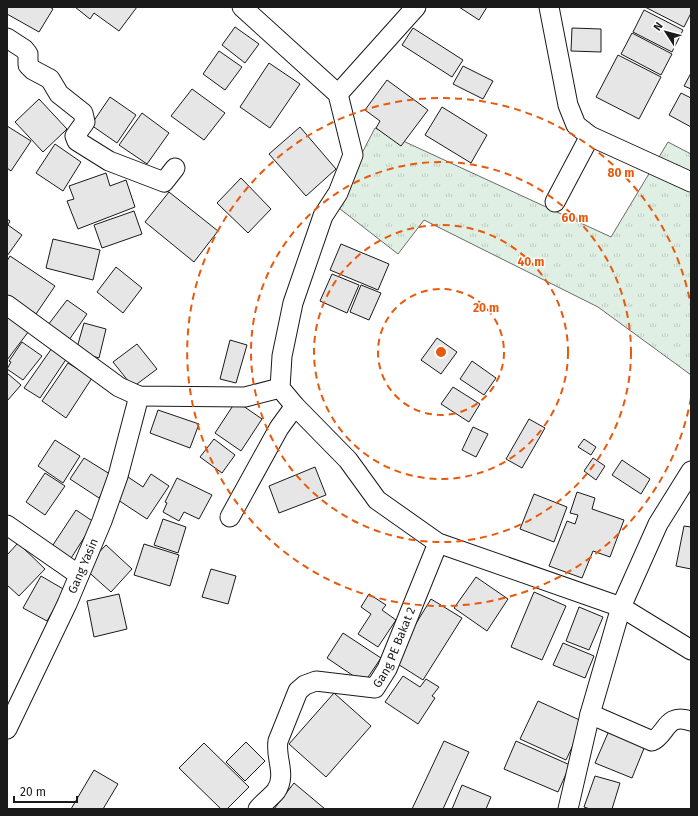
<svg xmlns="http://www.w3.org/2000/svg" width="698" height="816" font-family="'Fira Sans',sans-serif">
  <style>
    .grass { fill: url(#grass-tufts); stroke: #6a6a6a }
    .building { fill: #e6e6e6; stroke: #1a1a1a }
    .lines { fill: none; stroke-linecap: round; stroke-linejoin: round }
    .minor-casing { stroke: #1a1a1a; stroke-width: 21 }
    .minor { stroke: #fff; stroke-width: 19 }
    .ring { fill: none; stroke: #e8590c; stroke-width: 2; stroke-dasharray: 7 5 }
    .labels { text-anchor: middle; stroke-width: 3; stroke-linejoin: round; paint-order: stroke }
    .street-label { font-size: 12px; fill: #1a1a1a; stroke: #fff }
    .centre { fill: #e8590c; stroke: #fff; stroke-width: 2 }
    .ring-label { font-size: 12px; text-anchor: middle; font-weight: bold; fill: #e8590c; stroke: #fff; stroke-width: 3; stroke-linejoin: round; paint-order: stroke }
  </style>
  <defs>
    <pattern id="grass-tufts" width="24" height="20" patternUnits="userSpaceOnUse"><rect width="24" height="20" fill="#e0efe3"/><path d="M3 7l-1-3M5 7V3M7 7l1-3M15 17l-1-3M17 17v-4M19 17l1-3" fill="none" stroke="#c0ccc2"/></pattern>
  </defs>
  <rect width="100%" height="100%" fill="#fff"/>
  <!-- grass -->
  <path class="grass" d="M 375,128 L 611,237 L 668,142 L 691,154 L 691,375 L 598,307 L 424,220 L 398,254 L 335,205 Z"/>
  <!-- building -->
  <path class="building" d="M 7,7 L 50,7 L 53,9 L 39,32 L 7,14 Z
    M 75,7 L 137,7 L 119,31 L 94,13 L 90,19 Z
    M 459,7 L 487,7 L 479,20 Z
    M 645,7 L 691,7 L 691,13 L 684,27 Z
    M 644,10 L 683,30 L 672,52 L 633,32 Z
    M 235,27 L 259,44 L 245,63 L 222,45 Z
    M 413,28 L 463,60 L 452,77 L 402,45 Z
    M 572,28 L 601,29 L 601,52 L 571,51 Z
    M 632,33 L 672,54 L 661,75 L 621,54 Z
    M 219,51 L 242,67 L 225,90 L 203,74 Z
    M 618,55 L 661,77 L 639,119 L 596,97 Z
    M 269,63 L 300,84 L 270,128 L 240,107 Z
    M 463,66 L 493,81 L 483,99 L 453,84 Z
    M 691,73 L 691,89 L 684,86 Z
    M 387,80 L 428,110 L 401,146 L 376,128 L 380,121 L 365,110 Z
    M 192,89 L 225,113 L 204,140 L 171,116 Z
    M 681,93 L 691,98 L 691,127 L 669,115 Z
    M 110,97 L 136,115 L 117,143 L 91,125 Z
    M 39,99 L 67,129 L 43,152 L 15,122 Z
    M 442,107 L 487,135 L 471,163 L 425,135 Z
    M 142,113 L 169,133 L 147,164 L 119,145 Z
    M 7,126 L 31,141 L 11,171 L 7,168 Z
    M 300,127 L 336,169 L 306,196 L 269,154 Z
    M 55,144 L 81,162 L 63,191 L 36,173 Z
    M 106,173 L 110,186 L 126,180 L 135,207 L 78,229 L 67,201 L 74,199 L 69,186 Z
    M 241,178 L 271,209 L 248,233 L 217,203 Z
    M 169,192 L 218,231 L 194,262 L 145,222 Z
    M 134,211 L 142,234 L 102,248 L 94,225 Z
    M 7,219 L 10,221 L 8,225 L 22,235 L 7,256 Z
    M 53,239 L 100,250 L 93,280 L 46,268 Z
    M 341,244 L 389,264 L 378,290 L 330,270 Z
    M 10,256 L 55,286 L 36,314 L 7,295 L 7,261 Z
    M 116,267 L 142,288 L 123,313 L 97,292 Z
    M 332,274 L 359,285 L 347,313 L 320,301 Z
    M 361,285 L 381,293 L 369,320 L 350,312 Z
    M 67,300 L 87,314 L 69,340 L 48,325 Z
    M 12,312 L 32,327 L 7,360 L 7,319 Z
    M 84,323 L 106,329 L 99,358 L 76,351 Z
    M 437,338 L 457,352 L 441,374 L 421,360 Z
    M 230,340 L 247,345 L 236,383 L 220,379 Z
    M 22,342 L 42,356 L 23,380 L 7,369 L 11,362 L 9,361 Z
    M 137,344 L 157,369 L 133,387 L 113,362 Z
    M 52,348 L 67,358 L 40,398 L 24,388 Z
    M 472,361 L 496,378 L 484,395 L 460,379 Z
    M 68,363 L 92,378 L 66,418 L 42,401 Z
    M 7,373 L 21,385 L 7,401 Z
    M 453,387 L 480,404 L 469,422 L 441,404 Z
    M 236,401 L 262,419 L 241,451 L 215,433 Z
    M 158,410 L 199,424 L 190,448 L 150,433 Z
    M 529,419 L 545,428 L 522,468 L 506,459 Z
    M 473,427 L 488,434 L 476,457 L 462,450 Z
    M 214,439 L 235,455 L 222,473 L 200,457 Z
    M 584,439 L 596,447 L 591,455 L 578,447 Z
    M 55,440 L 80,456 L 63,483 L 38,466 Z
    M 84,458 L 113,476 L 99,498 L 70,479 Z
    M 593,458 L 605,466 L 596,480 L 584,471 Z
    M 622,460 L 650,479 L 641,494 L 612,475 Z
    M 315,467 L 326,495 L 279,513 L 269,486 Z
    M 45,473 L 65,486 L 45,515 L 26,502 Z
    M 151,474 L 169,486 L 147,519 L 115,498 L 128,477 L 143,487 Z
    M 177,478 L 212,495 L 199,519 L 184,512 L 179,521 L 163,512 L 167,503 L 165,502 Z
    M 577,492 L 595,498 L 592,509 L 624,520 L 610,557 L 593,551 L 582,578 L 549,566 L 567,521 L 575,524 L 578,515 L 570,513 Z
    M 534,494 L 567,507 L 554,542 L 520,529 Z
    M 76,510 L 94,522 L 68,563 L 49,551 Z
    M 163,519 L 186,527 L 178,553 L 154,545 Z
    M 684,526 L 691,527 L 691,569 L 676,566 Z
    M 18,543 L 45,569 L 19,596 L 7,585 L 7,555 Z
    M 144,544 L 179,555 L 170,586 L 134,575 Z
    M 106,545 L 132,569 L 111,592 L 84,568 Z
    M 211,569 L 236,576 L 228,604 L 202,597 Z
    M 41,576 L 65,590 L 47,621 L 23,608 Z
    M 476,577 L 508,599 L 487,631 L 454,608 Z
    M 534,592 L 566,606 L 542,660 L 511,647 Z
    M 119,594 L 127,629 L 94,637 L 87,601 Z
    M 369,594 L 386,605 L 382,610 L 396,620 L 378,647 L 358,634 L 371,614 L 361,607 Z
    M 431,599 L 462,618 L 423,680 L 393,661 Z
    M 579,607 L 603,617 L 589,650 L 566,641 Z
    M 343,633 L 381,658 L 364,683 L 327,658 Z
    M 563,643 L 594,656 L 585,678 L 553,665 Z
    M 403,676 L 420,687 L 426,679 L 439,687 L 432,696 L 435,698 L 418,724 L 385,702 Z
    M 334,693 L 371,726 L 326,777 L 289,744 Z
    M 538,701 L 584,722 L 566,760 L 520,739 Z
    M 611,726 L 647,741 L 632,778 L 595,763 Z
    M 444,741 L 469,752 L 443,809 L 412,809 Z
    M 516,741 L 570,765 L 558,792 L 504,769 Z
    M 246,742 L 265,761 L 245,781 L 226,762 Z
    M 204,743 L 249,787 L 227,809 L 221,809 L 179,768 Z
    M 94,770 L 118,784 L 103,809 L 71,809 Z
    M 595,776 L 620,783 L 612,809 L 590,809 L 584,807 Z
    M 294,783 L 325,809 L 274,809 Z
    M 462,785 L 491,797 L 486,809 L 452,809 Z"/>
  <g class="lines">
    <!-- minor casing -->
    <g class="minor-casing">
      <g id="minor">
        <path d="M 242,7 L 338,94 L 353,155 L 338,193 L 323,216 L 293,303 L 282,356 L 280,388 L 295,406 L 348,460 L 377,500 L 438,543 L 621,607 L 691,650"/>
        <path d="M 549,7 L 568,105 L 576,125 L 590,136 L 691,182"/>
        <path d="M 7,38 L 24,49 L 28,54 L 28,65 L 33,70 L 50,79 L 59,94 L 83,113 L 85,122 L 75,136 L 77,141 L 109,161 L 164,182 L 175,168"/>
        <path d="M 338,94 L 416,7"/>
        <path d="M 555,202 L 590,136"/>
        <path d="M 7,305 L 119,387 L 139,396 L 245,397 L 280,388"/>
        <path d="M 230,517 L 279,428 L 295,406"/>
        <path d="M 7,525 L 79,575"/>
        <path d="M 590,714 L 652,741 C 667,735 665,712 691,721"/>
        <path id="s1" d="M 7,729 L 67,604 L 102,521 L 118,476 L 139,396"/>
        <path id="s2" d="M 258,809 C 263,803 271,797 276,791 C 287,775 275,758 278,741 L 298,691 L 305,685 L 316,681 L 375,688 L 387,669 L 438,543"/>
        <path d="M 568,809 L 590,714 L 621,607 L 658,524 L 691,471"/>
      </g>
    </g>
    <!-- minor -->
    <use href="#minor" class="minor"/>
  </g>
  <!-- distance rings -->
  <g class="ring">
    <circle cx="441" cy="352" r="63"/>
    <circle cx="441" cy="352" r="127"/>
    <circle cx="441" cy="352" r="190"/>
    <path d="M691 398A254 254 0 1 1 691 306"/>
  </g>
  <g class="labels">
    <!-- street labels -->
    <g class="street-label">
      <text dy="4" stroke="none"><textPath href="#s1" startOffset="180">Gang Yasin</textPath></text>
      <text dy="4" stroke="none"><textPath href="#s2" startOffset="256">Gang PE Bakat 2</textPath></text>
    </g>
  </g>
  <circle cx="441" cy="352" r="6" class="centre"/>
  <g class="ring-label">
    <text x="621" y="177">80 m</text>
    <text x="575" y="222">60 m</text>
    <text x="531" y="266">40 m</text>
    <text x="486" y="312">20 m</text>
  </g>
  <!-- border -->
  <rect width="698" height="816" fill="none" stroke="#1a1a1a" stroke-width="16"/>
  <!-- north arrow -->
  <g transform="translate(666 32) rotate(306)" stroke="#ffffff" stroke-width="3" paint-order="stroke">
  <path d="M0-3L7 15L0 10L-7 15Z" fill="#1a1a1a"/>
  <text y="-6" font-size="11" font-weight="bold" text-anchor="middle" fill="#1a1a1a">N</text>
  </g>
  <!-- scale -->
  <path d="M14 796v6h63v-6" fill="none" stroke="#1a1a1a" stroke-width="2"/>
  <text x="20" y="796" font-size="12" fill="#1a1a1a" stroke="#ffffff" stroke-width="3" paint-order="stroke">20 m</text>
</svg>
